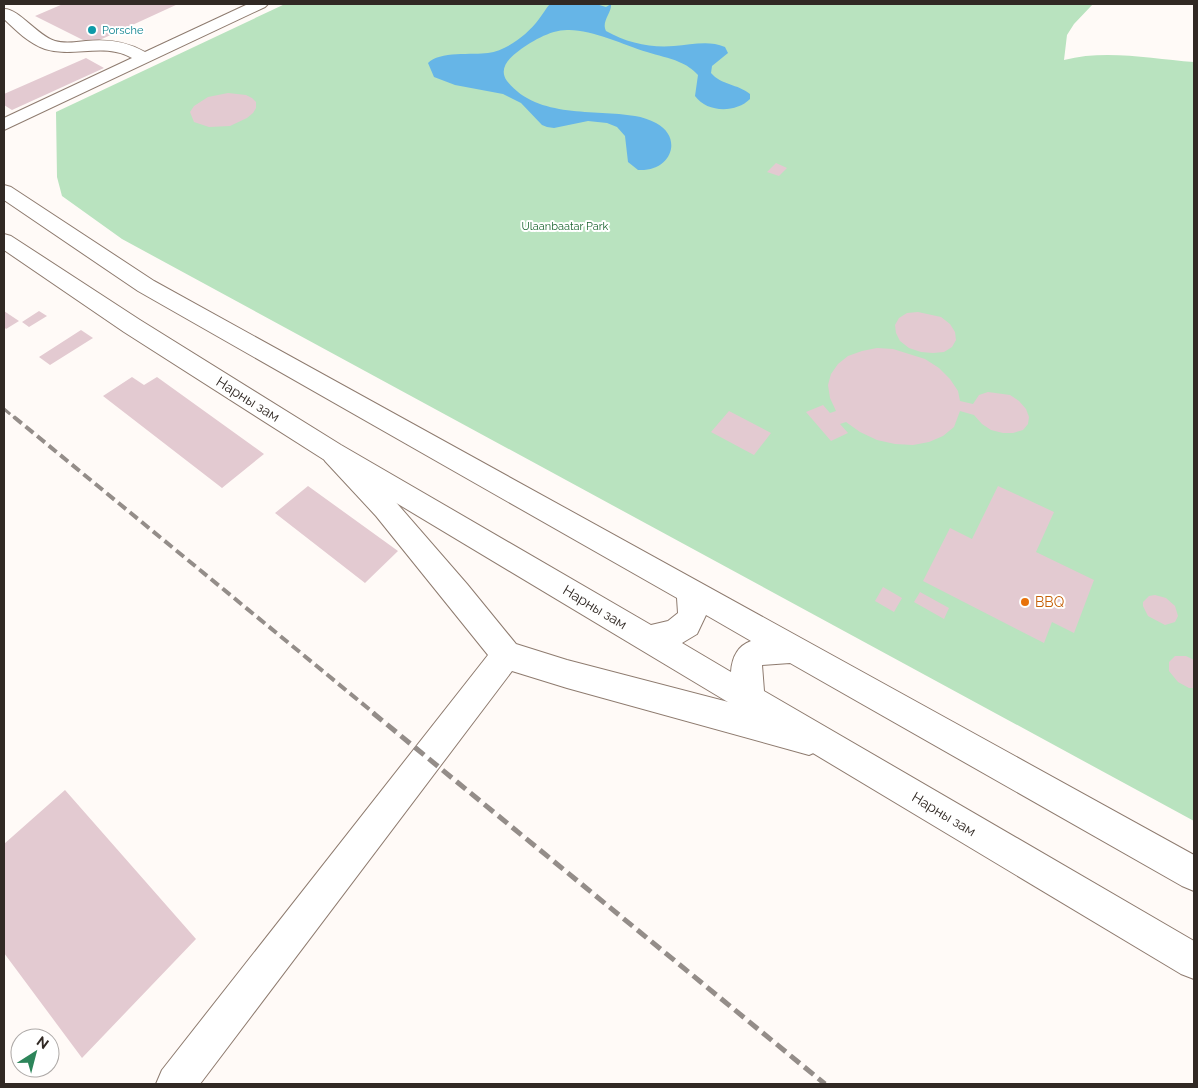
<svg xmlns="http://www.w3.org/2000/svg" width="1198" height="1088" font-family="Raleway,sans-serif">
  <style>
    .green { fill: #b9e3bf }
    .water { fill: #66b5e7 }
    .building { fill: #e3cad1 }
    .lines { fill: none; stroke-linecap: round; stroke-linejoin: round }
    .minor-casing { stroke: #8e7b6f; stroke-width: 2 }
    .major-casing { stroke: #8e7b6f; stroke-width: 2 }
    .minor { fill: #fff; fill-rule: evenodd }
    .major { fill: #fff; fill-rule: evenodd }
    .rail-far2 { stroke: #948d89; stroke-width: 3; stroke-dasharray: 8 4; stroke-linecap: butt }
    .rail-far1 { stroke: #948d89; stroke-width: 4; stroke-dasharray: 10 5; stroke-linecap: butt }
    .rail { stroke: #948d89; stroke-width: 5; stroke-dasharray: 12 6; stroke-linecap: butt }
    .culture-dot { fill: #0f9aa8; stroke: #fff; stroke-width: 2 }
    .food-dot { fill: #e8710a; stroke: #fff; stroke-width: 2 }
    .labels { text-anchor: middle; stroke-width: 4; stroke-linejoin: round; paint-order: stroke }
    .far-culture-label { font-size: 11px; fill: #0d838f; stroke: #fff; text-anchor: start }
    .far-park-label { font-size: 11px; fill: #1d6531; stroke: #fff }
    .street-label { font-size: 14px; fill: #312924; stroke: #fff }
    .food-label { font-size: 14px; fill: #c56008; stroke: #fff; text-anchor: start }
  </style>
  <rect width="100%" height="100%" fill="#fffaf7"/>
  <!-- green -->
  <path class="green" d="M 285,4 L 1093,4 L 1074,24 L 1067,35 L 1064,60 C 1106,49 1152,59 1194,62 L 1194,821 L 122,239 L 62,196 L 57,177 L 56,112 Z"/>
  <!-- water -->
  <path class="water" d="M 550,4 L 596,4 L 606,7 L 611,4 C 612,13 601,21 606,31 C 627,43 651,48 674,46 C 692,45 708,40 725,47 L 728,53 L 712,66 L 711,73 C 721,85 738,84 750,94 L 750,99 C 736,113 707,113 695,96 L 698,75 C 692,69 687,65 679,62 C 669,57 658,56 647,52 C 624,45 591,29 567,30 C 550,30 530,42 516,53 C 507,60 499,70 507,81 C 537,119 594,109 635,116 C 642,117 650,120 656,123 C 684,138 671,172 638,170 L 628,162 L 625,136 L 617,127 L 607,123 L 588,121 L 554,128 L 547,127 L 542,125 L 521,103 L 503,94 L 455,85 L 434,77 L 428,63 C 439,51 473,55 488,53 C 508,50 528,34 539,19 C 543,14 546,8 550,4 Z"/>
  <!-- building -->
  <path class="building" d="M 63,4 L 178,4 L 91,44 L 35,16 Z
    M 86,58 L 104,68 L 12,110 L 4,105 L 4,94 Z
    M 228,93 L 246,95 L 252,98 L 256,102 L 256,108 L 253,113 L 247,118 L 230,126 L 209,127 L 194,122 L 190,112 L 194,106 L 208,97 Z
    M 776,163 L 787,168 L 779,176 L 767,172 Z
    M 4,311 L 19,321 L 6,329 L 4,327 Z
    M 39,311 L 47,316 L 29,327 L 22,322 Z
    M 918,312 L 941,317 L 950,324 L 955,332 L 956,340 L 952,347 L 944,352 L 933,353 L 921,352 L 909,348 L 900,341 L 896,333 L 895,325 L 899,318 L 907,313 Z
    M 81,330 L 93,338 L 50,365 L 39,357 Z
    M 877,348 L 893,349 L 925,359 L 939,368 L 950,379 L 958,391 L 960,401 L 973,404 L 979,395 L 988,392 L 1010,395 L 1019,401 L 1026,409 L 1029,417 L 1028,424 L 1023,430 L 1013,433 L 1003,433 L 991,430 L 982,424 L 974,415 L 960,411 L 954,427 L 943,436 L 929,442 L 913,445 L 895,444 L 877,440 L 860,432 L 846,422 L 840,424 L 848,433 L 831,441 L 806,412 L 823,405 L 830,413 L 836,411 L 830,398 L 828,385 L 831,374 L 838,364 L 848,356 L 862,351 Z
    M 132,377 L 144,385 L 157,377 L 264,454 L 222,488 L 103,396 Z
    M 729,411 L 771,433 L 754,455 L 711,432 Z
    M 308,486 L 398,551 L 365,583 L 275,513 Z
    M 998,486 L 1054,512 L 1036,552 L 1094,580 L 1074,633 L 1052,622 L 1044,643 L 923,581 L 950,528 L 972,539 Z
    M 883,587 L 902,598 L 894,612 L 875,601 Z
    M 920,592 L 949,608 L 944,619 L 914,602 Z
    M 1155,595 L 1166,598 L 1175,606 L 1178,616 L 1175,622 L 1165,625 L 1148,616 L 1143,606 L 1143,602 L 1149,596 Z
    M 1175,656 L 1186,656 L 1194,660 L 1194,688 L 1189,688 L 1178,682 L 1169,671 L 1169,662 Z
    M 65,790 L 196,939 L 82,1058 L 4,953 L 4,844 Z"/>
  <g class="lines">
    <!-- minor casing -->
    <g class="minor-casing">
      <path id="minor" d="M 248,4 L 268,4 L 265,7 L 4,130 L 4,118 L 132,58 C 104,42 74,58 45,49 C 28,43 16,30 4,19 L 4,9 C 18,8 38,36 55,41 C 65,44 76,42 86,41 C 107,39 126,41 145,52 Z
        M 334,444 L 343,447 L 394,500 L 467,584 L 516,644 L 567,660 L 809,723 L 820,728 L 825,739 L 820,750 L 809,755 L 567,688 L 512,671 L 200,1084 L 156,1084 L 162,1070 L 488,655 L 376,516 L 325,461 L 321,454 L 325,447 Z"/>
    </g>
    <!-- major casing -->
    <g class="major-casing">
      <path id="major" d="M 4,185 L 11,187 L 154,281 L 1194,855 L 1194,891 L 1182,886 L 790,663 L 762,665 L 764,691 L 1194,941 L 1194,979 L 1181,974 L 323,459 L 124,332 L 4,250 L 4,234 L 11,236 L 140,320 L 341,445 L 651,625 L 668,621 L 678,613 L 677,598 L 138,291 L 4,200 ZM 706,615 L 751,641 C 737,646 732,658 731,672 L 682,643 L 697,634 Z"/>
    </g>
    <!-- minor -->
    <use href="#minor" class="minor"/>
    <!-- major -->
    <use href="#major" class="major"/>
    <!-- rail-far2 -->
    <path class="rail-far2" d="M 4,409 L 15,418"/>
    <!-- rail-far1 -->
    <path class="rail-far1" d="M 14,417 L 375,714"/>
    <!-- rail -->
    <path class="rail" d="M 373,713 L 825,1084"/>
  </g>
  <!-- markers -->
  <circle class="culture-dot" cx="92" cy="30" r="5"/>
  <circle class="food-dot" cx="1025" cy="602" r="5"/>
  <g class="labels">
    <!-- far-culture labels -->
    <g class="far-culture-label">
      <text x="102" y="34">Porsche</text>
    </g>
    <!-- far-park labels -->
    <g class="far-park-label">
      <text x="565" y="230">Ulaanbaatar Park</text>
    </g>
    <!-- street labels -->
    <g class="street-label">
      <text transform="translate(248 399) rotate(32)" y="5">Нарны зам</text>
      <text transform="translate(595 607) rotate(31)" y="5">Нарны зам</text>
      <text transform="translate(944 814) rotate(31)" y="5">Нарны зам</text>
    </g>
    <!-- food labels -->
    <g class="food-label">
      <text x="1035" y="607">BBQ</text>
    </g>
  </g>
  <!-- border -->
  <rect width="1198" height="1088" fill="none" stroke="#312924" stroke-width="10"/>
  <!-- north arrow -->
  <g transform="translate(35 1053) rotate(36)"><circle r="24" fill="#ffffff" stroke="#ada9a7"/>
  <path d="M0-4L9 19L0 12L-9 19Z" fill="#2d855a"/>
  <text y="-8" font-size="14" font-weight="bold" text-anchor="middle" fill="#312924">N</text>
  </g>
</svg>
